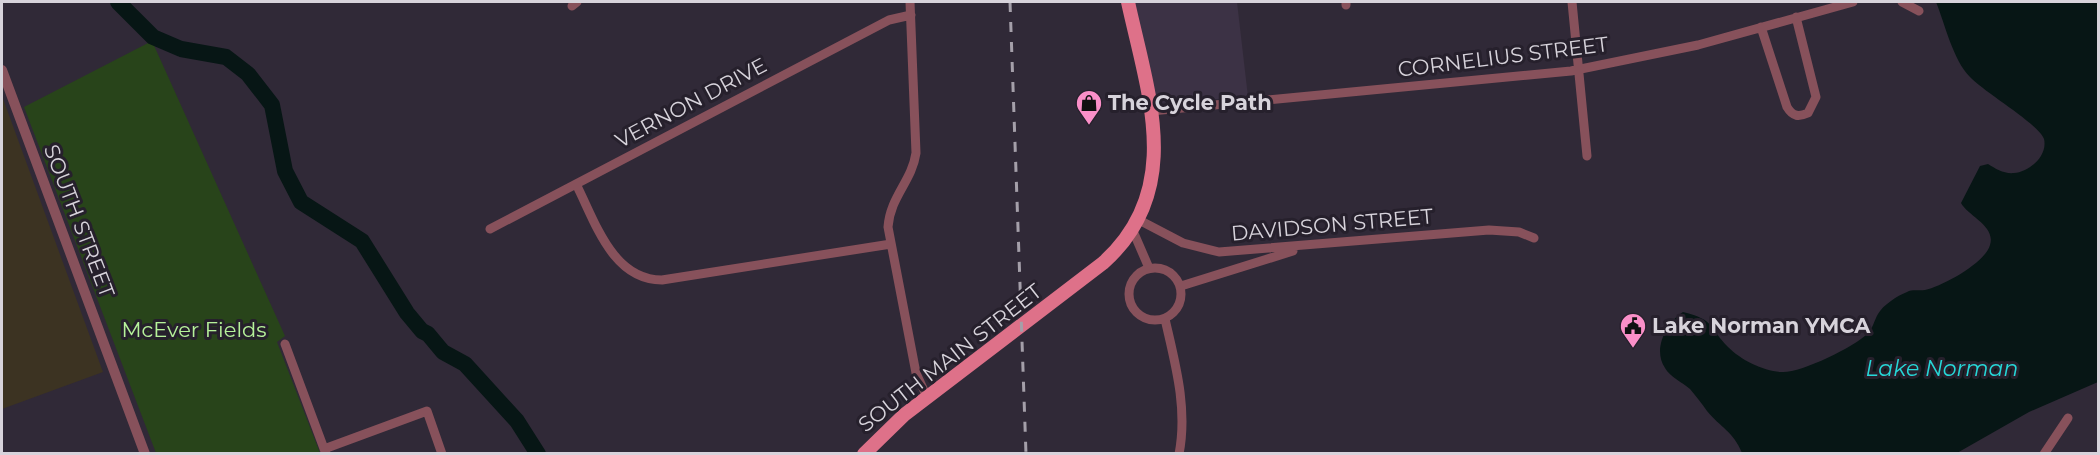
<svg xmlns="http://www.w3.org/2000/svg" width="2100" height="455" font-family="Montserrat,sans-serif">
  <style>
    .built { fill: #3c3245 }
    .education { fill: #3c3322 }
    .green { fill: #28441a }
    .water { fill: #071615 }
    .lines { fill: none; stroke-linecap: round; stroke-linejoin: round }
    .river { stroke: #071615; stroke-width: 16 }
    .minor { stroke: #87515b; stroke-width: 9 }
    .tertiary { stroke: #87515b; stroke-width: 10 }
    .primary { stroke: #de7189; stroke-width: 14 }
    .rail { stroke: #a49fa9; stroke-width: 3; stroke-dasharray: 10 10; stroke-linecap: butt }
    .labels { text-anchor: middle; stroke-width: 6; stroke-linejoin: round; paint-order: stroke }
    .street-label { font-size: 21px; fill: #d7d3db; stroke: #26202c }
    .poi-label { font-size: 21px; font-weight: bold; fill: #d7d3db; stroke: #26202c; text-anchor: start }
    .park-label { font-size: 21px; fill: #b6f29a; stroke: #26202c }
    .water-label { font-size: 22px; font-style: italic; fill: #26d8d8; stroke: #26202c }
  </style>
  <rect width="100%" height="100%" fill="#302937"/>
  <!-- built -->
  <path class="built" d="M 1133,2 L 1237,2 L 1248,97 L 1156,103 Z"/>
  <!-- education -->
  <path class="education" d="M 2,96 L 103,372 L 2,409 Z"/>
  <!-- green -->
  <path class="green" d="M 152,41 L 285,336 L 277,342 L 320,453 L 156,453 L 24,107 Z"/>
  <!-- water -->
  <path class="water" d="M 1936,2 L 2098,2 L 2098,382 L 2029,412 L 1957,453 L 1742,453 C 1733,431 1721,428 1707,411 C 1702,404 1696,396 1690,389 C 1682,382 1670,377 1665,368 C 1652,349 1667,322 1683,312 C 1716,320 1709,328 1728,347 C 1741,360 1763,371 1781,372 C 1799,374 1854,347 1867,334 C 1873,328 1874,321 1878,314 C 1883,305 1897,296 1907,292 C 1912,289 1919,291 1925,290 C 1943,286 1985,263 1990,245 C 1996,226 1968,216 1961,203 L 1980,166 L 1988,164 C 1996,169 2004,174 2014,173 C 2029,172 2048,156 2044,139 C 2040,125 1984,92 1970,77 C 1953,60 1945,24 1936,2 Z"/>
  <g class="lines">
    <!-- river -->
    <path class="river" d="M 118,2 L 153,37 L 181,49 L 226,57 L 248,74 L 272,105 L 285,171 L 301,202 L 362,241 L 407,313 L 422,331 L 428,334 L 443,352 L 465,364 L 517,421 L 538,454"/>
    <!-- minor -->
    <path class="minor" d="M 910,2 L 916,153 C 912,181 890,197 888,227 L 916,373 L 927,397
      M 1346,2 L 1346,5
      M 1572,2 L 1587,156
      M 1902,2 L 1919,11
      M 572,6 L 577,2
      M 1761,27 L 1787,107 C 1793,117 1799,117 1808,113 L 1816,97 L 1796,17
      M 1151,111 L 1571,71 L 1698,45 L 1853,2
      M 576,184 C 595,221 612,280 662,280 L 891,244
      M 1139,220 L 1183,243 L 1219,252 L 1489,230 L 1519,232 L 1534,238
      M 490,229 L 889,20 L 911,15
      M 1133,231 L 1149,268
      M1129 294a26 26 0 1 1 52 0a26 26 0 1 1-52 0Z
      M 1181,286 L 1293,251
      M 1165,319 C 1175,363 1188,408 1179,454
      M 285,344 L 326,454
      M 324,449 L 427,411 L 442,454
      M 2044,454 L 2068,418"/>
    <!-- tertiary -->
    <path class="tertiary" d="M 2,70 L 145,454"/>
    <!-- primary -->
    <path class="primary" d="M 864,454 L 904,415 L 1103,263 C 1185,190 1148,94 1128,2"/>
    <!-- rail -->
    <path class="rail" d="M 1010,2 L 1026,454"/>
  </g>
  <!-- icons -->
  <defs>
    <g id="shop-pin" transform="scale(1.35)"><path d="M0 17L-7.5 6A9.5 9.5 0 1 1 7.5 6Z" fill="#fa8fc8" stroke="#26202c"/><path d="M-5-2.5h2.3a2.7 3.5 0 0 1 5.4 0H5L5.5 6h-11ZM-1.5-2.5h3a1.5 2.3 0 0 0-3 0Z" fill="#111"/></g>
    <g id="civic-pin" transform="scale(1.35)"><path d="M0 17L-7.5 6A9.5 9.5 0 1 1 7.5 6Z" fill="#fa8fc8" stroke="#26202c"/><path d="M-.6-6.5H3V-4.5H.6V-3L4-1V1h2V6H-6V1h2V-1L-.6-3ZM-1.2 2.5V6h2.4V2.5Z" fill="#111"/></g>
  </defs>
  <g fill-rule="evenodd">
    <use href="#shop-pin" x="1089" y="103"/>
    <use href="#civic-pin" x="1633" y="326"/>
  </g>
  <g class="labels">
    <!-- street labels -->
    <g class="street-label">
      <text transform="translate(1503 57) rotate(-7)" y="7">CORNELIUS STREET</text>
      <text transform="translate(691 103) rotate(-28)" y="7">VERNON DRIVE</text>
      <text transform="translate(79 221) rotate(69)" y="7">SOUTH STREET</text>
      <text transform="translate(1332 225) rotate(-5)" y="7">DAVIDSON STREET</text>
      <text transform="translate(950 358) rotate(-38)" y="7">SOUTH MAIN STREET</text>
    </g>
    <!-- poi labels -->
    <g class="poi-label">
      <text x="1108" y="110">The Cycle Path</text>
      <text x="1652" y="333">Lake Norman YMCA</text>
    </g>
    <!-- park labels -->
    <g class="park-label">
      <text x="194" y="337">McEver Fields</text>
    </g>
    <!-- water labels -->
    <g class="water-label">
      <text x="1942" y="376">Lake Norman</text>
    </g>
  </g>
  <!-- border -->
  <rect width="2100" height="455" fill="none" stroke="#d7d3db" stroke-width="6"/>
</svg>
